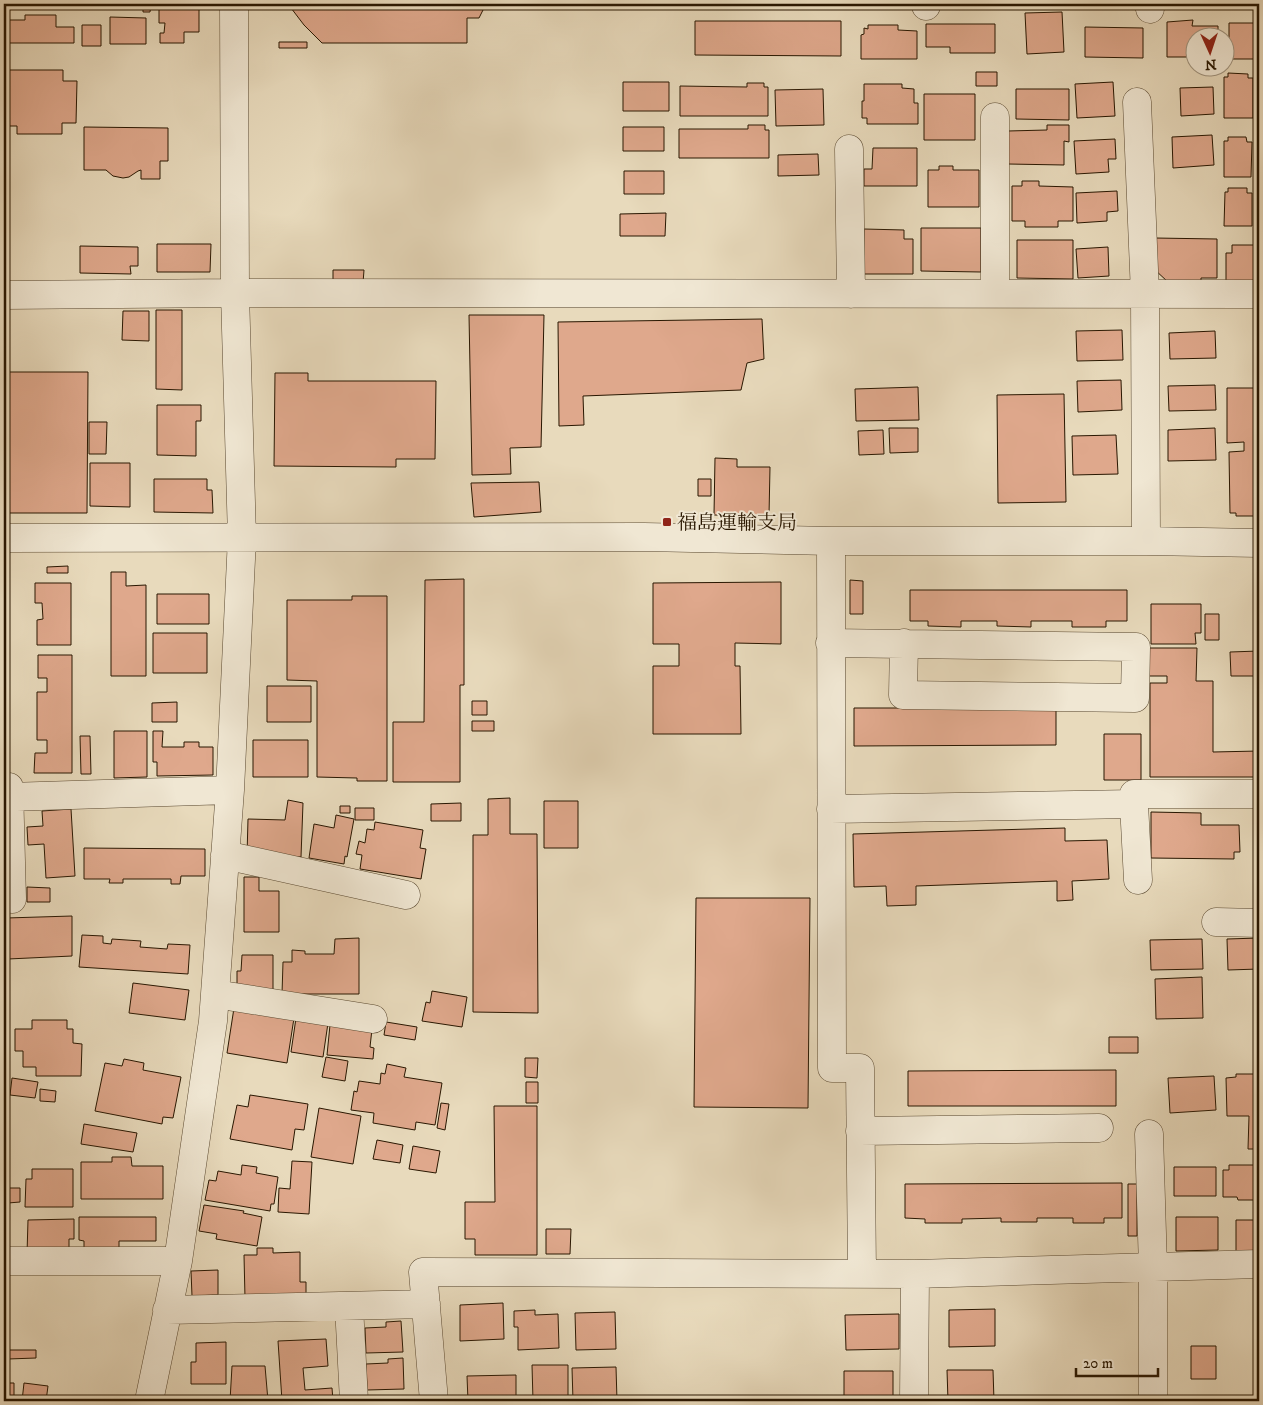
<svg xmlns="http://www.w3.org/2000/svg" width="1263" height="1405" font-family="'IM FELL DW Pica','Noto Serif JP',serif">
  <style>
    .building { fill: #dfa88c; stroke: #291701 }
    .lines { fill: none; stroke-linecap: round; stroke-linejoin: round }
    .minor-casing { stroke: #594830; stroke-width: 29 }
    .minor { stroke: #f0e7d3; stroke-width: 28 }
    .poi-dot { fill: #8f2418; stroke: #f0e7d3; stroke-width: 2 }
    .labels { text-anchor: middle; stroke-width: 4; stroke-linejoin: round; paint-order: stroke }
    .poi-label { font-size: 20px; fill: #291701; stroke: #f0e7d3; text-anchor: start }
  </style>
  <rect width="100%" height="100%" fill="#e8dabc"/>
  <filter id="stains"><feTurbulence type="fractalNoise" baseFrequency=".004" numOctaves="4"/><feColorMatrix values="0 0 0 0 .2 0 0 0 0 .09 0 0 0 0 .02 0 0 0 .5 -.17"/></filter>
  <radialGradient id="worn" r=".72"><stop offset=".6" stop-color="#630" stop-opacity="0"/><stop offset="1" stop-color="#630" stop-opacity=".3"/></radialGradient>
  <!-- building -->
  <path class="building" d="M 143,4 L 151,4 L 150,12 L 143,12 Z
    M 159,4 L 199,4 L 199,32 L 184,32 L 184,43 L 160,43 L 160,33 L 164,33 L 165,23 L 159,23 Z
    M 288,4 L 486,4 L 479,18 L 467,18 L 467,43 L 322,43 L 304,25 Z
    M 850,4 L 900,4 L 900,7 L 850,7 Z
    M 946,4 L 998,4 L 998,7 L 946,7 Z
    M 1074,4 L 1117,4 L 1117,8 L 1074,8 Z
    M 1062,12 L 1064,52 L 1027,54 L 1025,13 Z
    M 25,15 L 56,15 L 56,27 L 74,27 L 74,43 L 4,43 L 5,20 L 25,20 Z
    M 110,17 L 146,18 L 146,44 L 110,44 Z
    M 1193,20 L 1192,26 L 1218,26 L 1218,38 L 1196,38 L 1196,57 L 1167,57 L 1167,22 Z
    M 695,21 L 841,21 L 841,56 L 695,55 Z
    M 1229,23 L 1259,23 L 1259,59 L 1229,59 Z
    M 926,24 L 995,24 L 995,53 L 950,53 L 950,47 L 926,47 Z
    M 82,25 L 101,25 L 101,46 L 82,46 Z
    M 868,25 L 898,25 L 898,30 L 917,31 L 917,59 L 861,59 L 861,35 L 864,34 L 864,28 L 868,29 Z
    M 1085,27 L 1143,28 L 1143,58 L 1085,57 Z
    M 279,42 L 307,42 L 307,48 L 279,48 Z
    M 4,70 L 63,70 L 63,81 L 77,81 L 76,123 L 62,123 L 62,134 L 17,134 L 17,126 L 4,126 Z
    M 976,72 L 997,72 L 997,86 L 976,86 Z
    M 1228,73 L 1248,74 L 1248,78 L 1253,78 L 1253,118 L 1224,118 L 1224,77 L 1228,77 Z
    M 1257,78 L 1259,78 L 1259,118 L 1257,118 Z
    M 623,82 L 669,82 L 669,111 L 623,111 Z
    M 1113,82 L 1115,116 L 1077,118 L 1075,84 Z
    M 747,83 L 764,83 L 764,87 L 768,87 L 768,116 L 680,116 L 680,86 L 747,87 Z
    M 864,84 L 902,84 L 902,88 L 914,89 L 914,103 L 918,103 L 918,124 L 867,124 L 867,118 L 862,118 L 862,101 L 864,101 Z
    M 1213,87 L 1214,114 L 1181,116 L 1180,88 Z
    M 823,89 L 824,125 L 776,126 L 775,90 Z
    M 1016,89 L 1069,89 L 1069,120 L 1016,119 Z
    M 924,94 L 975,94 L 975,140 L 924,140 Z
    M 748,125 L 765,125 L 765,130 L 769,130 L 769,158 L 679,158 L 679,129 L 748,129 Z
    M 1047,125 L 1069,125 L 1069,142 L 1064,141 L 1064,165 L 1008,164 L 1008,131 L 1047,130 Z
    M 84,127 L 168,128 L 168,161 L 160,161 L 160,179 L 141,179 L 141,170 L 138,171 L 129,177 L 123,178 L 113,176 L 106,170 L 84,170 Z
    M 623,127 L 664,127 L 664,151 L 623,151 Z
    M 1212,135 L 1214,165 L 1173,168 L 1172,137 Z
    M 1228,137 L 1246,137 L 1247,142 L 1252,142 L 1251,177 L 1224,177 L 1224,141 L 1228,141 Z
    M 1115,139 L 1116,159 L 1108,159 L 1109,172 L 1076,174 L 1074,141 Z
    M 1255,142 L 1259,142 L 1259,171 L 1255,171 Z
    M 873,148 L 917,148 L 917,186 L 864,186 L 864,169 L 872,169 Z
    M 818,154 L 819,175 L 778,176 L 778,155 Z
    M 939,166 L 953,166 L 953,170 L 979,170 L 979,207 L 928,207 L 928,170 L 939,170 Z
    M 624,171 L 664,171 L 664,194 L 624,194 Z
    M 1022,181 L 1039,181 L 1039,186 L 1073,187 L 1073,221 L 1058,221 L 1058,227 L 1025,227 L 1025,221 L 1012,221 L 1012,186 L 1022,186 Z
    M 1228,188 L 1247,188 L 1247,193 L 1252,193 L 1252,226 L 1224,226 L 1225,192 L 1228,192 Z
    M 1117,191 L 1118,211 L 1107,212 L 1107,221 L 1077,223 L 1076,193 Z
    M 1256,196 L 1259,196 L 1259,226 L 1256,226 Z
    M 666,213 L 665,236 L 620,236 L 620,214 Z
    M 921,228 L 981,228 L 981,272 L 921,271 Z
    M 864,229 L 904,230 L 904,239 L 913,239 L 913,274 L 864,274 Z
    M 1155,238 L 1217,239 L 1217,278 L 1201,278 L 1201,283 L 1168,282 L 1154,269 Z
    M 1017,240 L 1073,240 L 1073,279 L 1017,278 Z
    M 157,244 L 211,244 L 210,272 L 157,272 Z
    M 1232,245 L 1259,245 L 1259,282 L 1226,282 L 1226,253 L 1232,253 Z
    M 80,246 L 138,247 L 138,266 L 130,266 L 131,274 L 80,273 Z
    M 1108,247 L 1109,276 L 1078,278 L 1076,249 Z
    M 333,270 L 364,270 L 363,283 L 333,283 Z
    M 156,310 L 182,310 L 182,390 L 156,389 Z
    M 123,311 L 149,311 L 149,341 L 122,340 Z
    M 469,315 L 544,315 L 541,447 L 510,448 L 511,474 L 472,475 Z
    M 762,319 L 764,359 L 747,363 L 741,390 L 583,396 L 584,425 L 559,426 L 558,322 Z
    M 1122,330 L 1123,360 L 1077,361 L 1076,331 Z
    M 1215,331 L 1216,358 L 1170,359 L 1169,333 Z
    M 6,372 L 88,372 L 87,513 L 5,513 Z
    M 275,373 L 308,373 L 308,381 L 436,381 L 435,459 L 396,459 L 396,467 L 274,466 Z
    M 1121,380 L 1122,410 L 1078,412 L 1077,381 Z
    M 1215,385 L 1216,410 L 1169,411 L 1168,386 Z
    M 918,387 L 919,420 L 856,421 L 855,389 Z
    M 1227,388 L 1254,388 L 1255,413 L 1259,413 L 1259,521 L 1256,521 L 1257,516 L 1236,516 L 1236,513 L 1230,513 L 1229,452 L 1244,451 L 1244,442 L 1227,443 Z
    M 1064,394 L 1066,502 L 998,503 L 997,395 Z
    M 157,405 L 201,405 L 201,421 L 196,421 L 196,456 L 157,455 Z
    M 89,422 L 107,422 L 106,454 L 89,454 Z
    M 889,428 L 918,428 L 918,452 L 890,453 Z
    M 1215,428 L 1216,460 L 1168,461 L 1168,430 Z
    M 883,430 L 884,454 L 859,455 L 858,431 Z
    M 1116,435 L 1118,474 L 1073,475 L 1072,436 Z
    M 715,458 L 737,459 L 737,467 L 770,467 L 769,516 L 714,515 Z
    M 90,463 L 130,463 L 130,507 L 90,506 Z
    M 154,479 L 207,479 L 207,490 L 212,490 L 213,513 L 154,512 Z
    M 698,479 L 711,479 L 711,496 L 698,496 Z
    M 539,482 L 541,512 L 474,517 L 471,483 Z
    M 68,566 L 68,573 L 47,573 L 47,567 Z
    M 111,572 L 126,572 L 126,586 L 146,585 L 146,676 L 111,676 Z
    M 464,579 L 464,685 L 460,685 L 460,782 L 393,782 L 393,722 L 424,722 L 425,580 Z
    M 850,580 L 863,581 L 863,614 L 850,614 Z
    M 781,582 L 781,644 L 735,643 L 735,666 L 740,666 L 741,734 L 653,734 L 653,666 L 679,666 L 679,644 L 653,644 L 653,583 Z
    M 35,583 L 71,583 L 71,645 L 37,645 L 37,620 L 43,619 L 42,603 L 35,603 Z
    M 910,590 L 1127,590 L 1127,621 L 1106,621 L 1106,627 L 1072,627 L 1072,621 L 1031,621 L 1031,627 L 997,626 L 997,621 L 961,621 L 961,627 L 928,626 L 928,621 L 910,621 Z
    M 157,594 L 209,594 L 209,624 L 157,624 Z
    M 352,596 L 387,596 L 387,781 L 357,781 L 357,778 L 317,777 L 317,681 L 287,680 L 287,600 L 352,600 Z
    M 1151,604 L 1201,604 L 1201,633 L 1195,633 L 1196,644 L 1151,644 Z
    M 1205,614 L 1219,614 L 1219,640 L 1205,640 Z
    M 1256,621 L 1259,621 L 1259,647 L 1255,647 Z
    M 153,633 L 207,633 L 207,673 L 153,673 Z
    M 1149,648 L 1197,648 L 1196,681 L 1213,681 L 1213,752 L 1259,751 L 1259,777 L 1150,777 L 1150,683 L 1167,683 L 1167,676 L 1149,676 Z
    M 1259,651 L 1259,676 L 1231,676 L 1230,652 Z
    M 38,655 L 72,655 L 72,773 L 34,773 L 35,753 L 47,753 L 47,740 L 37,740 L 37,692 L 47,692 L 47,678 L 38,678 Z
    M 267,686 L 311,686 L 311,722 L 267,722 Z
    M 472,701 L 487,701 L 487,715 L 472,715 Z
    M 177,702 L 177,722 L 152,722 L 152,703 Z
    M 854,708 L 1056,708 L 1056,745 L 854,746 Z
    M 472,721 L 494,721 L 494,731 L 472,731 Z
    M 114,731 L 147,731 L 147,777 L 114,778 Z
    M 153,731 L 163,731 L 162,747 L 184,747 L 184,742 L 199,742 L 199,747 L 213,747 L 213,775 L 157,776 L 157,762 L 153,762 Z
    M 1104,734 L 1141,734 L 1141,780 L 1104,780 Z
    M 80,736 L 90,736 L 91,774 L 81,774 Z
    M 253,740 L 308,740 L 308,777 L 253,777 Z
    M 510,798 L 510,834 L 537,834 L 538,1013 L 473,1012 L 473,835 L 488,835 L 488,799 Z
    M 288,800 L 303,803 L 301,857 L 247,856 L 248,819 L 285,820 Z
    M 544,801 L 578,801 L 578,848 L 544,848 Z
    M 461,803 L 461,821 L 431,821 L 431,804 Z
    M 340,806 L 350,806 L 350,813 L 340,813 Z
    M 355,808 L 374,808 L 374,820 L 355,820 Z
    M 71,809 L 75,876 L 46,878 L 44,844 L 28,845 L 27,827 L 43,826 L 42,811 Z
    M 1151,812 L 1201,813 L 1201,825 L 1239,825 L 1240,852 L 1234,852 L 1234,859 L 1151,858 Z
    M 336,815 L 354,819 L 347,857 L 345,856 L 344,864 L 309,858 L 314,824 L 334,828 Z
    M 375,822 L 423,830 L 420,848 L 426,849 L 421,879 L 360,869 L 362,855 L 356,854 L 359,841 L 365,843 L 367,829 L 374,830 Z
    M 1065,828 L 1065,841 L 1107,840 L 1109,879 L 1072,881 L 1073,900 L 1057,901 L 1057,881 L 916,886 L 916,905 L 887,906 L 886,886 L 854,887 L 853,834 Z
    M 84,848 L 205,849 L 205,876 L 181,876 L 180,884 L 171,884 L 171,879 L 123,879 L 123,883 L 109,883 L 110,879 L 84,879 Z
    M 244,877 L 259,877 L 259,891 L 279,891 L 279,932 L 244,932 Z
    M 27,887 L 50,888 L 50,902 L 27,902 Z
    M 696,898 L 810,898 L 808,1108 L 694,1107 Z
    M 72,916 L 72,956 L 8,959 L 6,918 Z
    M 82,935 L 103,936 L 103,943 L 111,944 L 112,939 L 141,941 L 140,947 L 167,949 L 168,944 L 190,945 L 188,974 L 79,967 Z
    M 359,938 L 359,994 L 282,994 L 283,962 L 292,962 L 292,950 L 305,951 L 305,954 L 334,954 L 335,939 Z
    M 1259,938 L 1259,969 L 1228,970 L 1227,939 Z
    M 1202,939 L 1203,969 L 1151,970 L 1150,940 Z
    M 242,955 L 273,955 L 273,991 L 237,990 L 237,971 L 241,971 Z
    M 1202,977 L 1203,1018 L 1156,1019 L 1155,979 Z
    M 133,983 L 189,990 L 185,1020 L 129,1013 Z
    M 432,991 L 467,997 L 462,1027 L 422,1021 L 426,1002 L 430,1003 Z
    M 234,1008 L 294,1018 L 287,1063 L 227,1053 Z
    M 296,1018 L 328,1023 L 323,1057 L 291,1052 Z
    M 32,1020 L 67,1020 L 67,1029 L 73,1029 L 73,1043 L 82,1044 L 81,1076 L 36,1076 L 36,1067 L 23,1067 L 23,1051 L 15,1051 L 15,1029 L 32,1029 Z
    M 386,1022 L 417,1027 L 415,1040 L 384,1035 Z
    M 330,1025 L 372,1029 L 370,1047 L 374,1048 L 373,1059 L 327,1055 Z
    M 1109,1037 L 1138,1037 L 1138,1053 L 1109,1053 Z
    M 326,1057 L 348,1061 L 345,1081 L 322,1077 Z
    M 525,1058 L 538,1058 L 537,1078 L 525,1077 Z
    M 124,1059 L 144,1063 L 143,1070 L 181,1077 L 173,1118 L 163,1117 L 162,1124 L 95,1111 L 105,1063 L 122,1066 Z
    M 387,1064 L 406,1068 L 404,1077 L 442,1083 L 435,1125 L 416,1122 L 415,1130 L 373,1123 L 374,1113 L 351,1110 L 354,1091 L 357,1092 L 359,1081 L 380,1084 L 381,1073 L 385,1074 Z
    M 1116,1070 L 1116,1106 L 908,1106 L 908,1071 Z
    M 1236,1074 L 1259,1074 L 1259,1149 L 1248,1149 L 1249,1116 L 1227,1116 L 1226,1078 L 1236,1077 Z
    M 1214,1076 L 1216,1110 L 1170,1113 L 1168,1078 Z
    M 12,1078 L 38,1082 L 35,1098 L 10,1095 Z
    M 526,1082 L 538,1082 L 538,1103 L 526,1103 Z
    M 40,1089 L 56,1091 L 55,1102 L 40,1101 Z
    M 250,1095 L 308,1104 L 304,1130 L 295,1129 L 292,1150 L 230,1139 L 237,1105 L 248,1107 Z
    M 441,1103 L 449,1104 L 445,1130 L 437,1128 Z
    M 494,1106 L 537,1106 L 537,1255 L 475,1255 L 475,1239 L 465,1239 L 465,1202 L 495,1202 Z
    M 319,1108 L 361,1116 L 353,1164 L 311,1157 Z
    M 84,1124 L 137,1133 L 133,1152 L 81,1144 Z
    M 377,1140 L 403,1145 L 400,1163 L 373,1159 Z
    M 413,1146 L 440,1151 L 436,1173 L 409,1169 Z
    M 112,1157 L 131,1157 L 132,1166 L 163,1166 L 163,1199 L 81,1199 L 81,1162 L 112,1162 Z
    M 292,1161 L 312,1162 L 309,1214 L 278,1212 L 279,1188 L 290,1189 Z
    M 242,1165 L 257,1167 L 256,1173 L 278,1177 L 274,1204 L 271,1204 L 270,1211 L 205,1200 L 209,1180 L 216,1181 L 218,1171 L 241,1175 Z
    M 1229,1165 L 1259,1165 L 1259,1200 L 1238,1200 L 1237,1197 L 1223,1197 L 1223,1170 L 1229,1170 Z
    M 1174,1167 L 1216,1167 L 1216,1196 L 1174,1196 Z
    M 32,1169 L 73,1169 L 73,1207 L 25,1207 L 26,1179 L 32,1179 Z
    M 1122,1183 L 1122,1218 L 1104,1218 L 1104,1223 L 1073,1223 L 1073,1218 L 1037,1218 L 1037,1222 L 1001,1222 L 1001,1218 L 962,1219 L 962,1223 L 925,1223 L 925,1219 L 905,1218 L 905,1184 Z
    M 1128,1184 L 1137,1184 L 1137,1236 L 1128,1236 Z
    M 8,1188 L 20,1188 L 20,1202 L 8,1203 Z
    M 204,1205 L 244,1211 L 243,1213 L 262,1217 L 257,1246 L 216,1239 L 217,1234 L 199,1231 Z
    M 79,1217 L 156,1217 L 156,1241 L 119,1241 L 119,1254 L 84,1253 L 84,1241 L 79,1240 Z
    M 1176,1217 L 1218,1217 L 1218,1250 L 1176,1251 Z
    M 74,1219 L 74,1239 L 69,1239 L 69,1252 L 27,1254 L 28,1220 Z
    M 1236,1220 L 1259,1220 L 1259,1252 L 1236,1252 Z
    M 546,1229 L 571,1229 L 570,1254 L 546,1254 Z
    M 257,1248 L 273,1248 L 273,1253 L 300,1252 L 300,1282 L 306,1282 L 306,1298 L 245,1298 L 244,1255 L 257,1255 Z
    M 218,1270 L 218,1295 L 192,1296 L 191,1271 Z
    M 503,1303 L 504,1339 L 460,1341 L 460,1305 Z
    M 995,1309 L 995,1346 L 949,1347 L 949,1310 Z
    M 535,1310 L 535,1315 L 558,1314 L 559,1348 L 518,1350 L 518,1327 L 514,1327 L 514,1311 Z
    M 615,1312 L 616,1349 L 576,1350 L 575,1313 Z
    M 899,1314 L 899,1349 L 846,1350 L 845,1315 Z
    M 401,1321 L 403,1352 L 366,1353 L 365,1328 L 386,1327 L 386,1322 Z
    M 326,1339 L 328,1366 L 303,1368 L 305,1390 L 332,1388 L 333,1401 L 282,1401 L 278,1341 Z
    M 226,1342 L 226,1384 L 191,1384 L 191,1362 L 196,1362 L 196,1343 Z
    M 1191,1346 L 1216,1346 L 1216,1379 L 1191,1379 Z
    M 8,1350 L 36,1350 L 36,1358 L 8,1359 Z
    M 403,1358 L 404,1389 L 367,1390 L 366,1364 L 388,1363 L 388,1359 Z
    M 532,1365 L 568,1365 L 568,1401 L 533,1401 Z
    M 232,1366 L 265,1366 L 268,1401 L 230,1401 Z
    M 616,1367 L 617,1401 L 573,1401 L 572,1368 Z
    M 947,1370 L 993,1370 L 994,1401 L 948,1401 Z
    M 844,1371 L 893,1371 L 893,1401 L 844,1401 Z
    M 516,1375 L 516,1401 L 468,1401 L 467,1376 Z
    M 4,1383 L 14,1383 L 14,1401 L 4,1401 Z
    M 24,1383 L 48,1386 L 46,1401 L 22,1401 Z
    M 390,1397 L 405,1397 L 405,1401 L 390,1401 Z"/>
  <g class="lines">
    <!-- minor casing -->
    <g class="minor-casing">
      <path id="minor" d="M 926,4 L 926,6
        M 1149,4 L 1150,9
        M 1137,102 L 1145,294 L 1146,541
        M 995,117 L 995,293
        M 849,149 L 851,294
        M 4,295 L 235,293 L 1259,294
        M 4,538 L 644,537 L 831,541 L 1146,541 L 1259,543
        M 831,541 L 832,1068 L 860,1068 L 862,1274
        M 830,643 L 1136,647 L 1135,698 L 903,695 L 904,643
        M 4,787 L 9,787 L 12,899
        M 9,797 L 230,790
        M 1134,804 L 1134,794 L 1259,794
        M 831,809 L 1134,804 L 1138,880
        M 225,855 L 406,895
        M 1216,922 L 1259,923
        M 215,994 L 373,1019
        M 860,1131 L 1099,1128
        M 1149,1134 L 1153,1268 L 1153,1401
        M 4,1261 L 178,1261
        M 349,1306 L 354,1401
        M 167,1310 L 426,1304
        M 149,1401 L 178,1261 L 213,1021 L 230,790 L 242,538 L 235,293 L 234,4
        M 434,1401 L 423,1272 L 915,1274 L 1259,1264
        M 914,1401 L 915,1274"/>
    </g>
    <!-- minor -->
    <use href="#minor" class="minor"/>
  </g>
  <!-- markers -->
  <rect class="poi-dot" x="662" y="517" width="10" height="10" rx="2.5"/>
  <g class="labels">
    <!-- poi labels -->
    <g class="poi-label">
      <text x="677" y="529">福島運輸支局</text>
    </g>
  </g>
  <!-- margin -->
  <rect width="1263" height="1405" fill="none" stroke="#e8dabc" stroke-width="20"/>
  <rect x="5" y="5" width="1253" height="1395" fill="none" stroke="#291701" stroke-width="2.5"/>
  <rect x="10" y="10" width="1243" height="1385" fill="none" stroke="#291701"/>
  <!-- north arrow -->
  <g transform="translate(1210 52) rotate(177)"><circle r="24" fill="#f0e7d3" stroke="#a0947f"/>
  <path d="M0-4L9 19L0 12L-9 19Z" fill="#8f2418"/>
  <text y="-8" font-size="14" font-weight="bold" text-anchor="middle" fill="#291701">N</text>
  </g>
  <!-- scale -->
  <path d="M1076 1368v8h82v-8" fill="none" stroke="#291701" stroke-width="2.5"/>
  <text x="1083" y="1368" font-size="15" fill="#291701" stroke="#f0e7d3" stroke-width="4" paint-order="stroke">20 m</text>
  <rect width="100%" height="100%" filter="url(#stains)"/>
  <rect width="100%" height="100%" fill="url(#worn)"/>
</svg>
